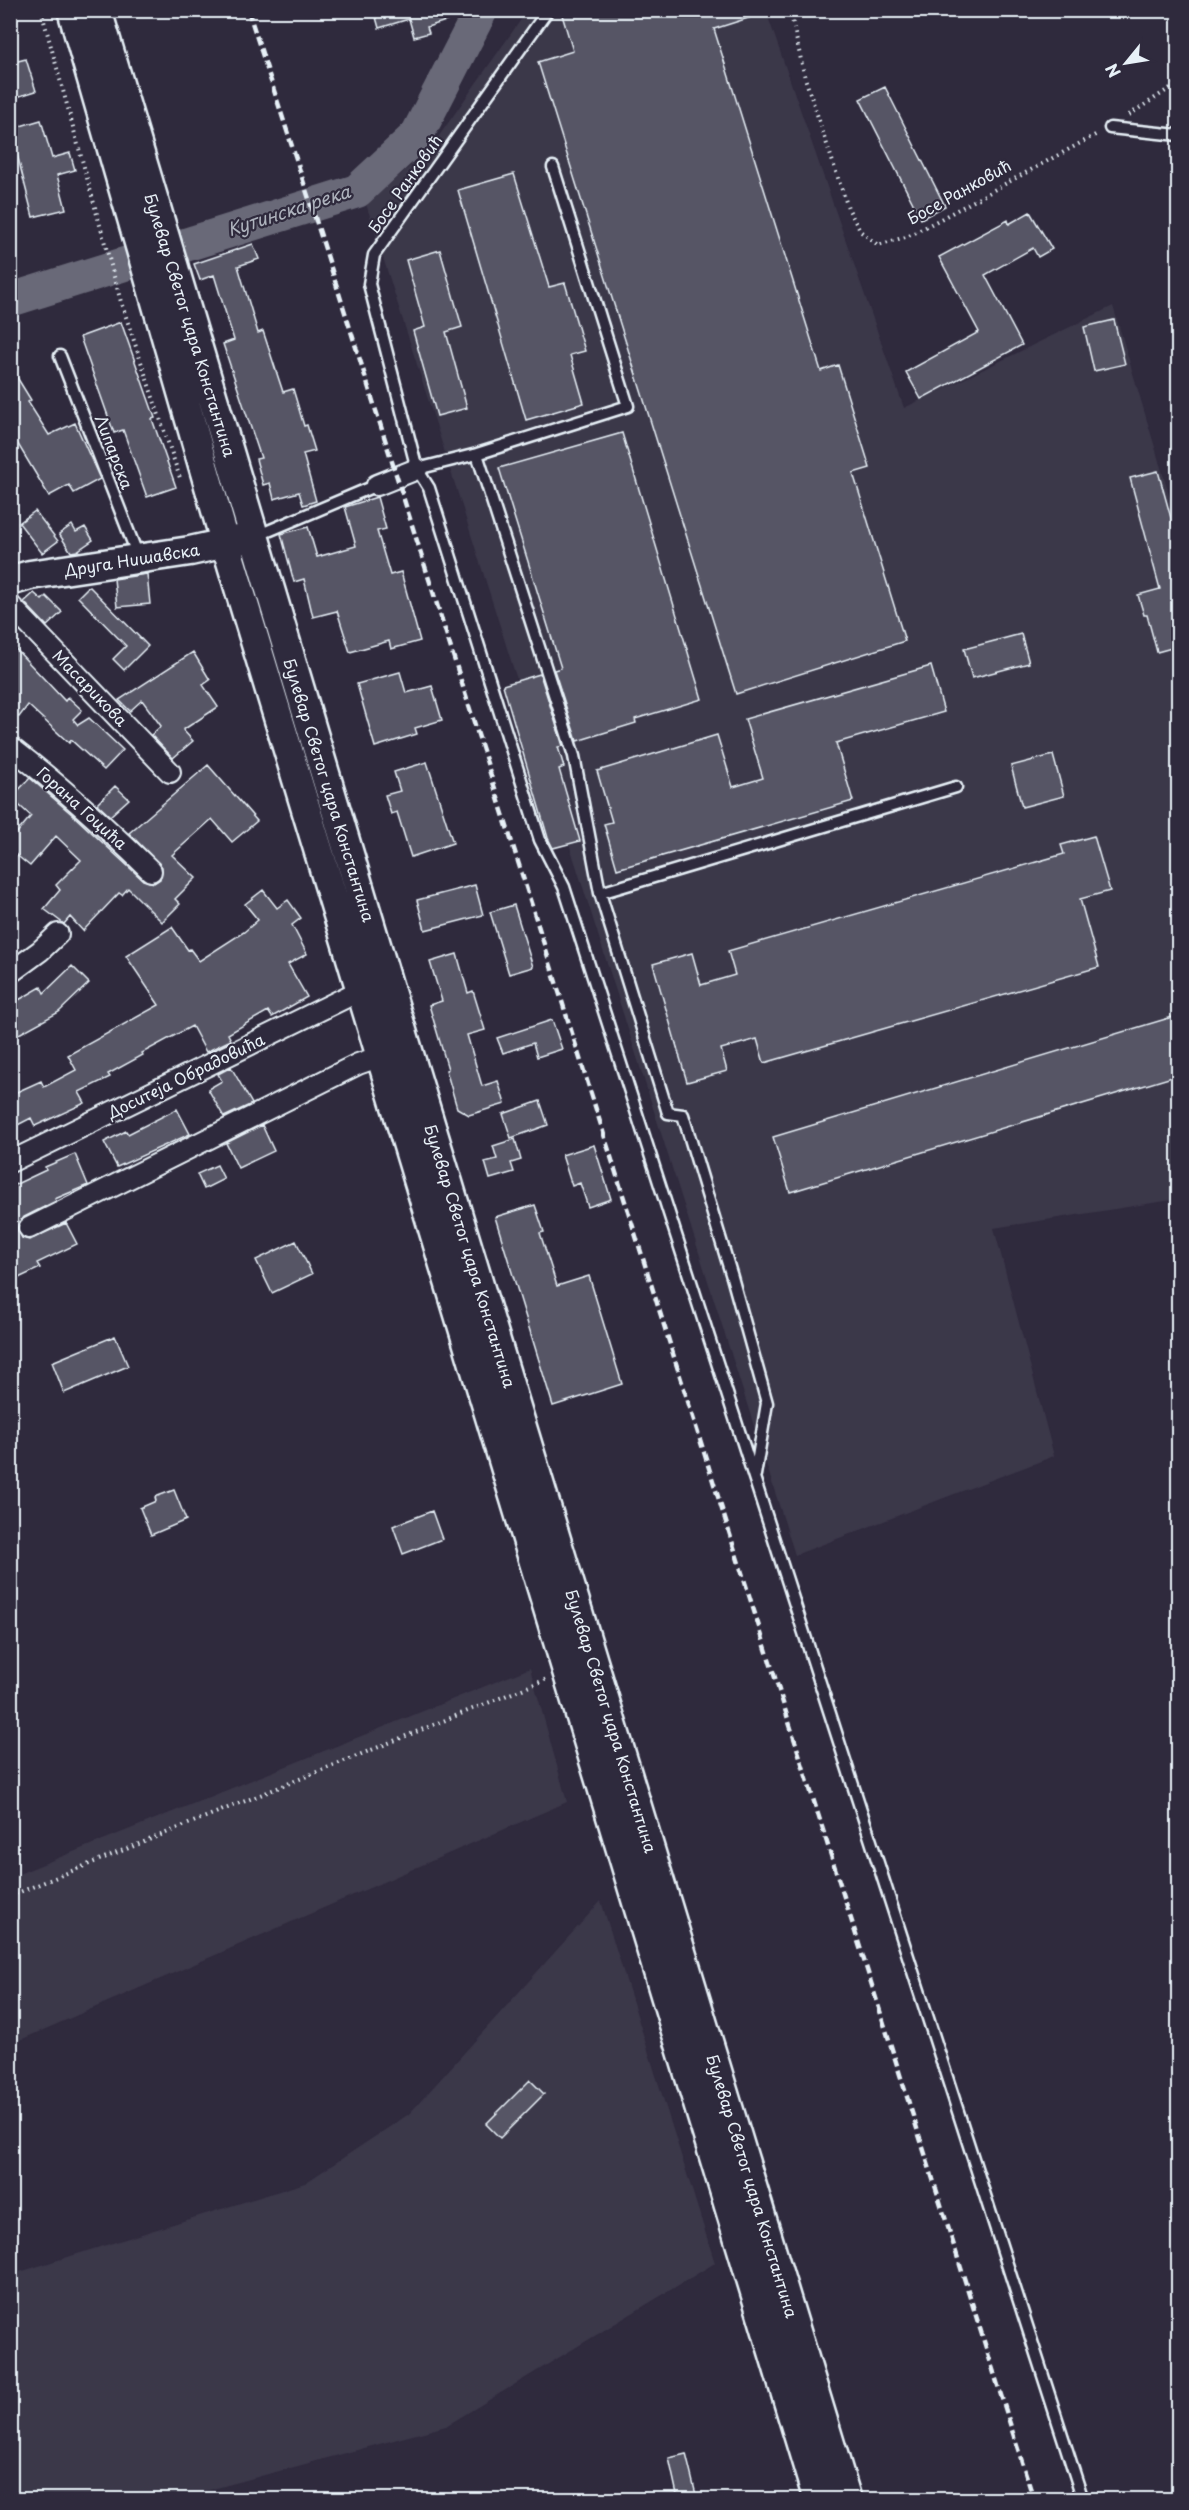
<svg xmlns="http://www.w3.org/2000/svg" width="1189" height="2510" font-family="'Playpen Sans',sans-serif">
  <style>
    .built { fill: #3b3749 }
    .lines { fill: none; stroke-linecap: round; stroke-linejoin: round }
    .river { stroke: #696978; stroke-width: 34 }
    .building { fill: #575565; stroke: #e8f1f8; stroke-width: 1.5 }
    .lane-casing { stroke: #e8f1f8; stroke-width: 15 }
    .street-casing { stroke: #e8f1f8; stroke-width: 24 }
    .secondary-casing { stroke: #e8f1f8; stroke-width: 33 }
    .path { stroke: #e8f1f8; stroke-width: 4; stroke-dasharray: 1.5 4.5; stroke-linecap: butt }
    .lane { stroke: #2f2a3d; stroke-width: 10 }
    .street { stroke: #2f2a3d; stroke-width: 20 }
    .secondary { stroke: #2f2a3d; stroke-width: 28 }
    .rail { stroke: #e8f1f8; stroke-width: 4.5; stroke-dasharray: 9 4.5; stroke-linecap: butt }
    .labels { text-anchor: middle; stroke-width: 4.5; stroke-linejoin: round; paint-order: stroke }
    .street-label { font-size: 16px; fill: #e8f1f8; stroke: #2f2a3d }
    .water-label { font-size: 18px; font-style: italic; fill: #afb4be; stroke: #2f2a3d }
  </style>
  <rect width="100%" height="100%" fill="#2f2a3d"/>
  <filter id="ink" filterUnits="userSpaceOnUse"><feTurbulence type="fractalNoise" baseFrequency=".0167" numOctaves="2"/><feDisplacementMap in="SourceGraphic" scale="12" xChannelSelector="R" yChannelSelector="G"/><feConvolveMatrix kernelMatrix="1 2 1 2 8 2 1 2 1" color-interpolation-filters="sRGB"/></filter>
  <g filter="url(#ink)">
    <!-- built -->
    <path class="built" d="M 527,11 L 766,11 L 904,408 L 1113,306 L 1178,525 L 1178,1199 L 994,1228 L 1054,1456 L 795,1555 L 366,204 L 429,150 Z
      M 530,1668 L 567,1802 L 11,2044 L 11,1877 Z
      M 601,1901 L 715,2263 L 446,2426 L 172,2500 L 11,2499 L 10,2275 L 305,2183 L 409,2114 Z"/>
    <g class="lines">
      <!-- river -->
      <path class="river" d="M 10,300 L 357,191 L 417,135 L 481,10"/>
    </g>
    <!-- building -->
    <path class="building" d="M 374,10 L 468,10 L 468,14 L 427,27 L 429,33 L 414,37 L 409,19 L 379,28 Z
      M 577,10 L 760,10 L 761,14 L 714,29 L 821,371 L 838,365 L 870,468 L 853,473 L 905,641 L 736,694 L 538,62 L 573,51 L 562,15 Z
      M 26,59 L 36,91 L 10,99 L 10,63 Z
      M 885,87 L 945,206 L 921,219 L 860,99 Z
      M 41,120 L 52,158 L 70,153 L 75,170 L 57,175 L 66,209 L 33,217 L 17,154 L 10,155 L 10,129 Z
      M 514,174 L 549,287 L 565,283 L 585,351 L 570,355 L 584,403 L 526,420 L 458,190 Z
      M 1030,212 L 1052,249 L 1038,257 L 1033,248 L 985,275 L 1022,345 L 921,399 L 906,372 L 979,332 L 939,257 L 1008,220 L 1009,224 Z
      M 253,244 L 259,259 L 238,266 L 258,333 L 263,331 L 283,392 L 293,389 L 304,426 L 307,425 L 315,451 L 303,454 L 316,501 L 303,505 L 299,492 L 274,499 L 270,483 L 263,485 L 256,459 L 261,458 L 223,344 L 234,340 L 214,275 L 200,280 L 194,264 Z
      M 440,250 L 462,327 L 446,332 L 467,408 L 437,416 L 413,331 L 425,327 L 406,260 Z
      M 1114,320 L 1125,364 L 1094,371 L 1084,327 Z
      M 121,322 L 155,418 L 152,419 L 176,487 L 147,497 L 123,430 L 114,433 L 80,337 Z
      M 10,366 L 31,400 L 28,402 L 49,435 L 75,423 L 100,479 L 74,493 L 69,485 L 49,496 L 10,431 Z
      M 622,433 L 702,699 L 635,719 L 636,723 L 577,741 L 554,670 L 561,668 L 499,468 Z
      M 1158,471 L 1179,547 L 1179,646 L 1157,652 L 1147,615 L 1144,615 L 1138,595 L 1160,589 L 1130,478 Z
      M 377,497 L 386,529 L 377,531 L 390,575 L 401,572 L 420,641 L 391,649 L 389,641 L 350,652 L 337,611 L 313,617 L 304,579 L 294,582 L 281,534 L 308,527 L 317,557 L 356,546 L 345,507 Z
      M 35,511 L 58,541 L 42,553 L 19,523 Z
      M 72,525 L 76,532 L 85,527 L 93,540 L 77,551 L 71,552 L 59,534 Z
      M 147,574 L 150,604 L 117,607 L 114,579 Z
      M 89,586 L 148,646 L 124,670 L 113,659 L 126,646 L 78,597 Z
      M 34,593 L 42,600 L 46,596 L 62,612 L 47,626 L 24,602 Z
      M 1021,634 L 1029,663 L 972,678 L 964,649 Z
      M 10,643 L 65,701 L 68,697 L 82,710 L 73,719 L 78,725 L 89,718 L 123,750 L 104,770 L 71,740 L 69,743 L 28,705 L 19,717 L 10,710 Z
      M 193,652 L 210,680 L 203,685 L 218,707 L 183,730 L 193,741 L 173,758 L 151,735 L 161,726 L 142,700 L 130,711 L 119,700 Z
      M 931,666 L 944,712 L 836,743 L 853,801 L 617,869 L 604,824 L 612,822 L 597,771 L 717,735 L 733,787 L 763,778 L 745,719 Z
      M 400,672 L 406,693 L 432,686 L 442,720 L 415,728 L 417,734 L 375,747 L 357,684 Z
      M 540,674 L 563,746 L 558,747 L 564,767 L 559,769 L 580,841 L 553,848 L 548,838 L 503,685 Z
      M 1053,755 L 1064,796 L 1022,807 L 1011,766 Z
      M 427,762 L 453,843 L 411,857 L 397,812 L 391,814 L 385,795 L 400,791 L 394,772 Z
      M 208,765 L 257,821 L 232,842 L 212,819 L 172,855 L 196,878 L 175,899 L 180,904 L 162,922 L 128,888 L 122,895 L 119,893 L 83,931 L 70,917 L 64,924 L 44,909 L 60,890 L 56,885 L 81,860 L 56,836 L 30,866 L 10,850 L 10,841 L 31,816 L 11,798 L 30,778 L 74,816 L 143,880 L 154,883 L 160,879 L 162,867 L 129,833 Z
      M 115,786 L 129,799 L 110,816 L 97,804 Z
      M 1094,836 L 1110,891 L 1080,899 L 1099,967 L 764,1063 L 757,1039 L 721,1049 L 727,1071 L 687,1082 L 653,964 L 692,953 L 701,985 L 735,975 L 728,951 L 1064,854 L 1061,845 Z
      M 475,885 L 483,915 L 425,930 L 417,900 Z
      M 263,890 L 277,908 L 288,900 L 301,918 L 292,925 L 307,954 L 288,964 L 307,997 L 272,1017 L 268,1011 L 228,1034 L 231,1040 L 206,1052 L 192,1026 L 142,1053 L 143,1055 L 108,1074 L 110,1077 L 79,1092 L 85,1103 L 35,1126 L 31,1118 L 10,1129 L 10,1095 L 41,1081 L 44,1087 L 76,1070 L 68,1055 L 159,1005 L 126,956 L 172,927 L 188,950 L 190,949 L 199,961 L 244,932 L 258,920 L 245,904 Z
      M 514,905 L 533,967 L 509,974 L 490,912 Z
      M 457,954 L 468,993 L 473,991 L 485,1030 L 467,1035 L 482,1086 L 498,1081 L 505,1104 L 469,1115 L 457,1108 L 446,1070 L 448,1069 L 429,1005 L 442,1001 L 430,962 Z
      M 72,966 L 89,983 L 59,1012 L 10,1039 L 10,1005 L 41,987 L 44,993 Z
      M 1179,1015 L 1179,1075 L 790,1192 L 773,1137 Z
      M 552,1020 L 562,1049 L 537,1057 L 533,1043 L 503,1053 L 497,1038 Z
      M 231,1067 L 252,1104 L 224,1117 L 208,1089 L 222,1081 L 218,1074 Z
      M 540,1101 L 548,1125 L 511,1138 L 503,1114 Z
      M 177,1109 L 190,1134 L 117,1167 L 104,1142 L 126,1131 L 128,1134 Z
      M 262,1125 L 274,1151 L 238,1168 L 226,1143 Z
      M 515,1139 L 521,1160 L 511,1163 L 514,1172 L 490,1179 L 485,1162 L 497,1159 L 493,1146 Z
      M 594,1145 L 611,1199 L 588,1207 L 580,1183 L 572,1186 L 562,1155 Z
      M 75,1154 L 88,1185 L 55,1199 L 56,1201 L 24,1217 L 17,1228 L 22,1238 L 29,1240 L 66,1223 L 77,1244 L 37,1263 L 40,1268 L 10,1282 L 10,1187 L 46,1170 L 45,1167 Z
      M 217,1165 L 224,1179 L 204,1189 L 197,1174 Z
      M 535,1205 L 544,1232 L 540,1233 L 557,1286 L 589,1276 L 622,1384 L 553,1406 L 495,1217 Z
      M 296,1241 L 312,1274 L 272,1293 L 256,1260 Z
      M 115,1336 L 128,1366 L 64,1393 L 52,1362 Z
      M 174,1490 L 186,1520 L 151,1535 L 140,1508 L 156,1501 L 155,1497 Z
      M 432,1511 L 442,1539 L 403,1554 L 393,1526 Z
      M 530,2080 L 544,2094 L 500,2138 L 486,2124 Z
      M 686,2454 L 697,2499 L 678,2499 L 669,2458 Z"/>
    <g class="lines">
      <!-- lane casing -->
      <g class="lane-casing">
        <path id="lane" d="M 548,10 L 374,255 L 369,284 L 417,469 L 429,488 L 540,840 L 564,887 L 1083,2500
          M 1110,128 L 1178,135
          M 60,356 L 138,556
          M 477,454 L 574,756 L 600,893 L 668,1113 L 683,1115 L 732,1277 L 767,1403 L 755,1475
          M 417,469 L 477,454 L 628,406 L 553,167
          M 254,537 L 377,485
          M 600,893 L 956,787"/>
      </g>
      <!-- street casing -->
      <g class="street-casing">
        <path id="street" d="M 377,485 L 417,469
          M 10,605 L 170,772
          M 10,747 C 60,785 106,827 151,871
          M 10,973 L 40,951 L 58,934
          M 10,1162 L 361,990
          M 29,1228 L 358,1064 L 381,1056"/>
      </g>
      <!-- secondary casing -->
      <g class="secondary-casing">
        <path id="secondary" d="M 72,10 L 226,545 L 818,2500
          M 97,10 L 389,988 L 847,2500
          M 10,581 L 30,575 L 190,551 L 244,539"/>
      </g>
      <!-- path -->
      <path class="path" d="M 41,10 L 121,302 L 181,481
        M 790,10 L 805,78 L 848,208 L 860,231 L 878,245 L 909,236 L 1099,133
        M 1129,115 L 1178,83
        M 10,1896 L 547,1679"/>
      <!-- lane -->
      <use href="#lane" class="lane"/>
      <!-- street -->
      <use href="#street" class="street"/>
      <!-- secondary -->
      <use href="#secondary" class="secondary"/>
      <!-- rail -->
      <path class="rail" d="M 248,10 L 320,233 L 1034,2500"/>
    </g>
  </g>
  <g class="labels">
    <!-- street labels -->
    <g class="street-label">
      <text transform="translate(405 184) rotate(-55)" y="6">Босе Ранковић</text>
      <text transform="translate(959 192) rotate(-29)" y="6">Босе Ранковић</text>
      <text transform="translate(190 325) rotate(73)" y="6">Булевар Светог цара Константина</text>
      <text transform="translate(114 452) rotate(69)" y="6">Липарска</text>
      <text transform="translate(132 560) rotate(-9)" y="6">Друга Нишавска</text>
      <text transform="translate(90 688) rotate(46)" y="6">Масарикова</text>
      <text transform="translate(329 790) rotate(73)" y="6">Булевар Светог цара Константина</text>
      <text transform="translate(82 808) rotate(42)" y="6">Горана Гоцића</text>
      <text transform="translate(186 1076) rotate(-26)" y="6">Доситеја Обрадовића</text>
      <text transform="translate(470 1256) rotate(73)" y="6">Булевар Светог цара Константина</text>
      <text transform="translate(611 1721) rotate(73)" y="6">Булевар Светог цара Константина</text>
      <text transform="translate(752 2186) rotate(73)" y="6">Булевар Светог цара Константина</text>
    </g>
    <!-- water labels -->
    <g class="water-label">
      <text transform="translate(289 211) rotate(-18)" y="6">Кутинска река</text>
    </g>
  </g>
  <!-- margin -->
  <rect width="1189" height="2510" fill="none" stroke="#2f2a3d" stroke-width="36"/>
  <rect x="18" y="18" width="1153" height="2474" fill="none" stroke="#e8f1f8" stroke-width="2" filter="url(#ink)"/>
  <!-- north arrow -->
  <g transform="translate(1126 63) rotate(240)" stroke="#2f2a3d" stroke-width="4.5" paint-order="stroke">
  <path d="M0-4.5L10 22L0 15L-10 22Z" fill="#e8f1f8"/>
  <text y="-9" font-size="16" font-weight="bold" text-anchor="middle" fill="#e8f1f8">N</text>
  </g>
</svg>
